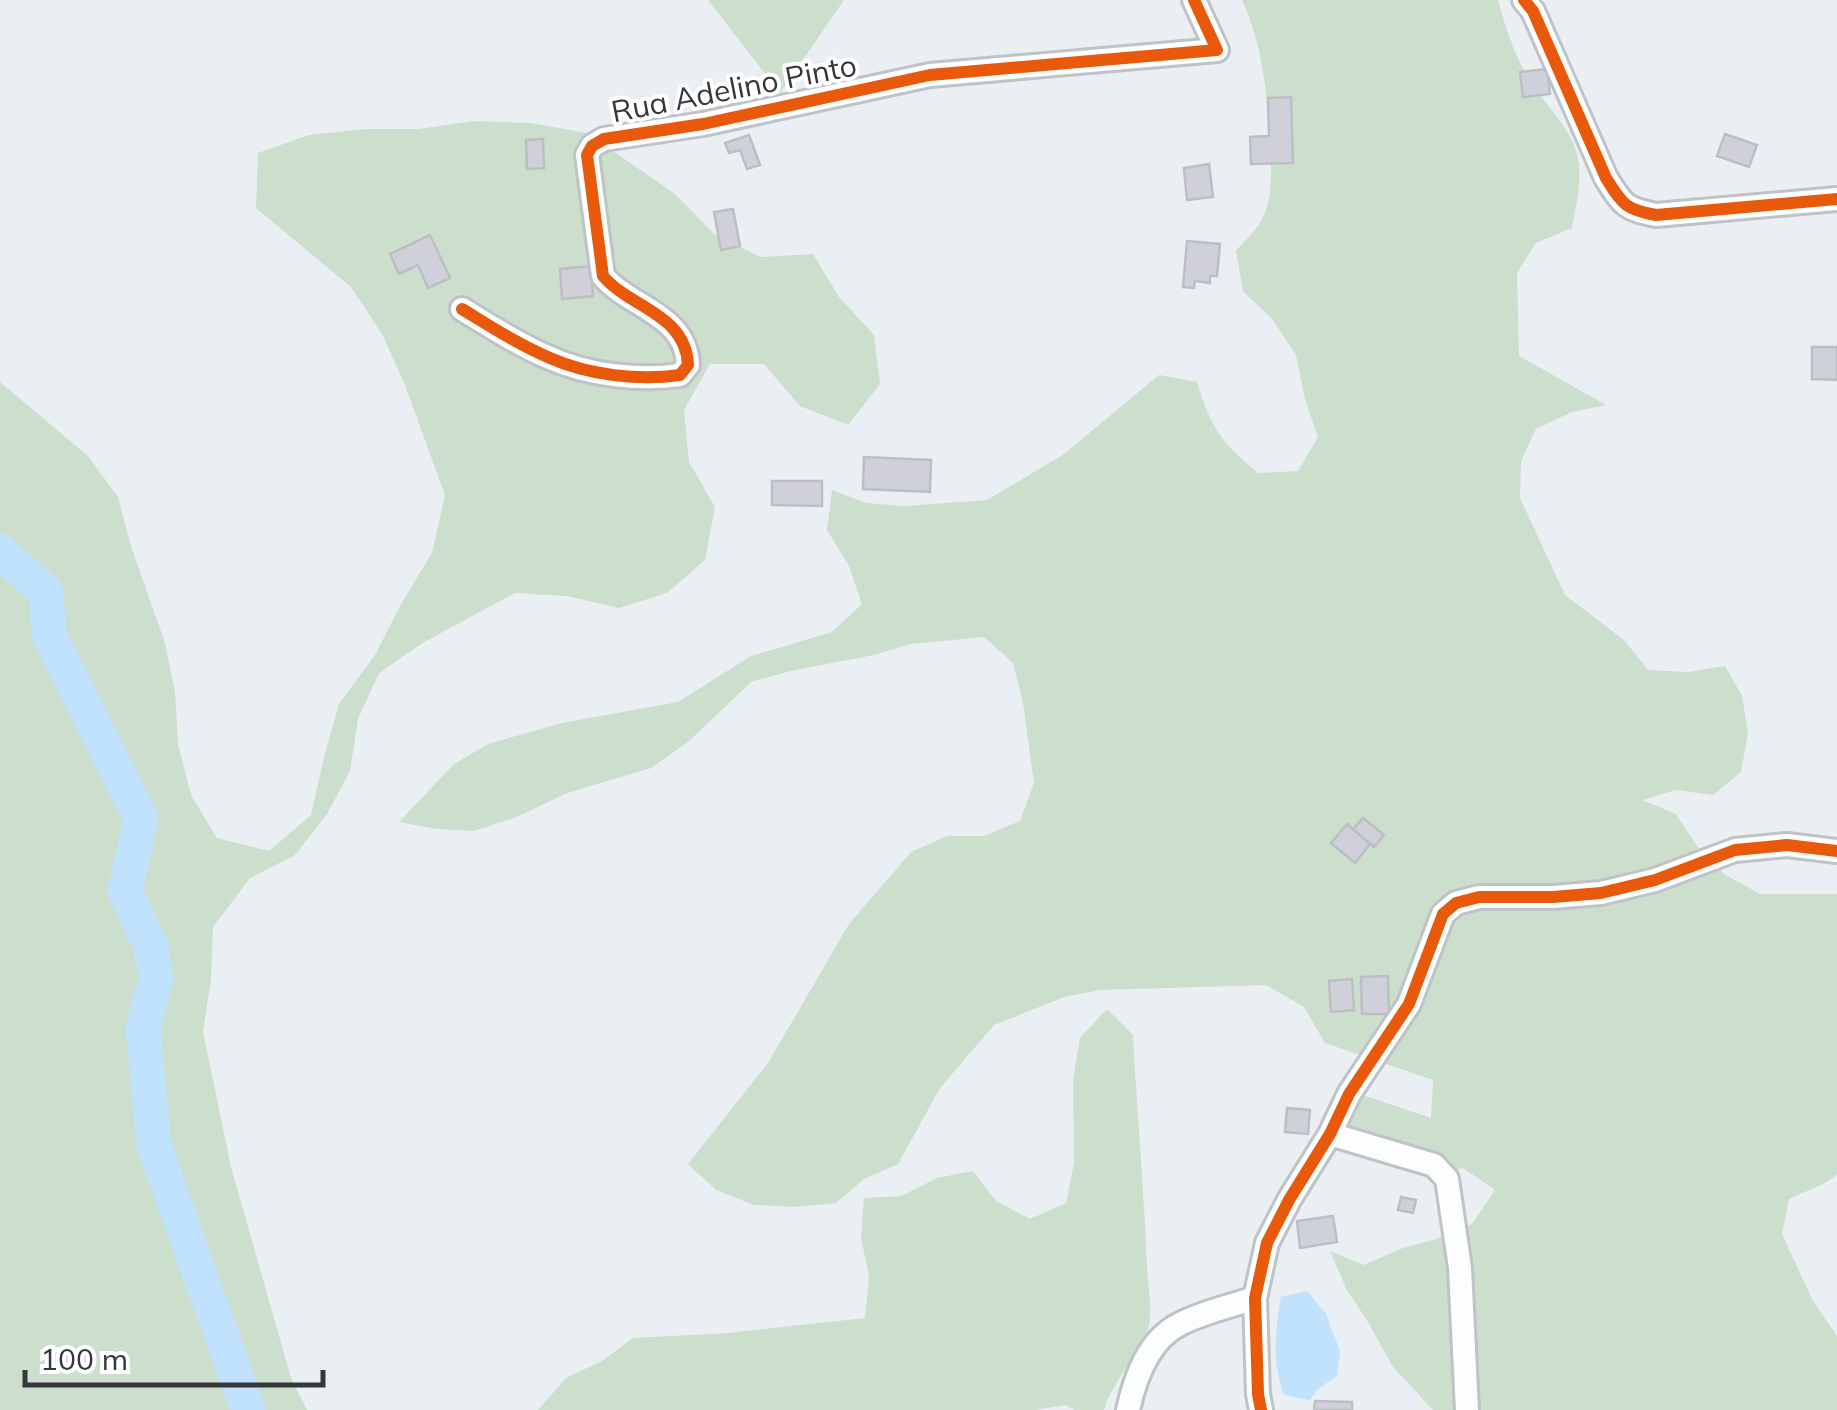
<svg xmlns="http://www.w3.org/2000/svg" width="1837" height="1410" font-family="Mulish,sans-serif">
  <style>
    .green { fill: #ccdecc }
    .water { fill: #c1e2fc }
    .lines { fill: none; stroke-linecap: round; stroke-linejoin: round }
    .river { stroke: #c1e2fc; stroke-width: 35 }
    .building { fill: #d0d0db; stroke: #bcbfc2; stroke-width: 2.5 }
    .minor-casing { stroke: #bfc3c7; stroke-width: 28 }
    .minor { stroke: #fcfdfd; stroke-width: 22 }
    .cycleway-casing { stroke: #fff; stroke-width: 19 }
    .cycleway { stroke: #e8590c; stroke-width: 12 }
    .labels { text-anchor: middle; stroke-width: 8; stroke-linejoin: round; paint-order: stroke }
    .street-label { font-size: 30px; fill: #34373b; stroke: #fff }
  </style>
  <rect width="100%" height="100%" fill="#eaeff4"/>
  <!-- green -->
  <path class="green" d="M 708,0 L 844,0 L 780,93 Z
    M 1242,0 L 1498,0 C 1507,33 1517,64 1538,92 C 1551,111 1569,128 1576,151 C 1584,175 1576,204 1572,228 L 1536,243 L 1517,273 L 1519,356 L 1606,405 L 1572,412 L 1536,429 L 1521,461 L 1520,498 L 1565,595 L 1624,640 L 1648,670 L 1688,672 L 1725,666 L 1742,696 L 1748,733 L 1741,772 L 1713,795 L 1676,790 L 1642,800 L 1676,814 L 1697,846 L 1724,874 L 1760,894 L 1837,894 L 1837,1175 L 1823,1184 L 1789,1199 L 1782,1234 L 1813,1301 L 1837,1336 L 1837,1410 L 1433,1410 L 1393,1367 L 1368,1322 L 1347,1290 L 1330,1251 L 1364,1265 L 1400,1249 L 1436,1239 L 1472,1224 L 1495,1190 L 1463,1168 L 1427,1174 L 1361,1134 L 1326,1111 L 1360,1094 L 1431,1118 L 1433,1080 L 1325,1043 L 1304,1007 L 1266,985 L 1100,990 L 1064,997 L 994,1025 L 940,1088 L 898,1164 L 864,1179 L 836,1203 L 798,1207 L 754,1205 L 716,1190 L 688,1164 L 768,1063 L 849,924 L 911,852 L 947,836 L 984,836 L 1020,821 L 1034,783 L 1023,703 L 1013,663 L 984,637 L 911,644 L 874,655 L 790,671 L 751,682 L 688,742 L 651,768 L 567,793 L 519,816 L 474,831 L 436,829 L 399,822 L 454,764 L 488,744 L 562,723 L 678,702 L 751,656 L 832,632 L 862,604 L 849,566 L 827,530 L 832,490 L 866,503 L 904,506 L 987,500 L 1064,454 L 1159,375 L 1197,382 C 1211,428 1221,442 1258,473 L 1298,471 L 1318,437 L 1305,399 L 1296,355 L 1272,319 L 1243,291 L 1236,251 C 1243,242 1255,232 1261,221 C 1275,196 1271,164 1269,137 C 1267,89 1262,44 1242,0 Z
    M 475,121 L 531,123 L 587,133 L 675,194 L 714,234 L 761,257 L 813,254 L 839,297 L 874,335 L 880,384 L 848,425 L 800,406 L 764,364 L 710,364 L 684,410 L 689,462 L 715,507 L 705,560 L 667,593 L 619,608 L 567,596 L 515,593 L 424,642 L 379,673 L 358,719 L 350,771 L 327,814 L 295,855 L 250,878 L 213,927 L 211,979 L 203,1032 L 231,1167 L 291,1378 L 307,1410 L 0,1410 L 0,382 L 88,456 L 118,497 L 131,546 L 165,643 L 175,692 L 178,744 L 191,795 L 217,838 L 269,851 L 311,815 L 324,757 L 339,704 L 375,655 L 401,604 L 432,553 L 445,495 L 405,385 L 382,334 L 351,287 L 256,208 L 258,153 L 309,135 L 366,129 L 418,129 Z
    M 1107,1009 L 1133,1035 C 1137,1113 1144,1190 1147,1267 C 1148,1283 1153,1314 1148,1329 C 1137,1358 1114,1379 1104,1410 L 1075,1410 L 1066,1405 L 1035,1410 L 538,1410 L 566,1378 L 602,1361 L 633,1338 L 728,1333 L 865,1318 L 869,1277 L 861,1237 L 864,1198 L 901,1196 L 937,1178 L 973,1171 L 996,1201 L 1030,1219 L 1066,1203 L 1074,1163 L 1073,1079 L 1080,1038 Z"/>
  <!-- water -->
  <path class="water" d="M 1307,1291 L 1326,1314 L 1340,1351 L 1337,1376 L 1318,1389 L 1310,1400 L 1284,1395 C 1272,1362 1275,1331 1281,1297 Z"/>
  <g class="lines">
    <!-- river -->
    <path class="river" d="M 0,551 L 46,592 L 49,635 L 141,819 L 125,892 L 150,944 L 156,978 L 143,1028 L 154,1145 L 248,1410"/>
  </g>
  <!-- building -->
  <path class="building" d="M 1547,69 L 1550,94 L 1523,97 L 1520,72 Z
    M 1291,97 L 1293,163 L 1251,164 L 1250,137 L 1269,136 L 1268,98 Z
    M 1725,134 L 1757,145 L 1749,167 L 1717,156 Z
    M 749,135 L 760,165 L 747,169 L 740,150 L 729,153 L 725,143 Z
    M 543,139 L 544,168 L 527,169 L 526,140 Z
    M 1209,164 L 1213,197 L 1187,200 L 1184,168 Z
    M 733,209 L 740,246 L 721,250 L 714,212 Z
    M 430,235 L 450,278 L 428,288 L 418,265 L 399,274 L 390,254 Z
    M 1187,241 L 1220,244 L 1217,276 L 1210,276 L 1210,283 L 1195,281 L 1194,288 L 1183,287 Z
    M 591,266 L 593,296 L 562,299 L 560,269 Z
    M 1812,347 L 1837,347 L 1837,380 L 1812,379 Z
    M 864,457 L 931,460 L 930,492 L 863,489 Z
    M 772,481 L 822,481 L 822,506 L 772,505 Z
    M 1363,818 L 1384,835 L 1374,847 L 1353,829 Z
    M 1347,824 L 1370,844 L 1355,863 L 1331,843 Z
    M 1388,976 L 1389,1014 L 1362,1014 L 1361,977 Z
    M 1352,979 L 1354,1010 L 1331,1012 L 1329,981 Z
    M 1287,1108 L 1310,1110 L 1308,1134 L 1285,1132 Z
    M 1401,1197 L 1416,1200 L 1413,1213 L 1398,1210 Z
    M 1333,1216 L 1337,1242 L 1300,1248 L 1297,1221 Z
    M 1315,1401 L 1352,1402 L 1352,1410 L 1314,1410 Z"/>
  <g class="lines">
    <!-- minor casing -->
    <g class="minor-casing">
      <path id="minor" d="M 1524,0 L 1533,11 L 1606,178 C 1623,205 1625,209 1656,215 L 1837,199
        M 462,309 C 490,326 519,345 550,358 C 588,375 639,381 680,375 L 688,365 C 686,314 630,308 603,276 L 587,155 L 592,146 L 604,139 L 703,124 L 930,75 L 1217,50 L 1194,0
        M 1330,1134 L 1434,1165 L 1447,1179 L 1460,1268 L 1467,1410
        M 1128,1410 C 1135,1378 1148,1340 1180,1324 C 1203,1312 1231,1306 1255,1298
        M 1261,1410 L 1258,1394 L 1255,1298 L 1267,1243 L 1289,1200 L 1330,1134 L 1349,1094 L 1409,1004 L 1443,914 L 1456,903 L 1479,897 L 1553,897 L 1601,893 L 1655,880 L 1735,850 L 1787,845 L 1837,851"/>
    </g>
    <!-- minor -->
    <use href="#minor" class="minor"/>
    <!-- cycleway casing -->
    <g class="cycleway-casing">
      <path id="cycleway" d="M 1524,0 L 1533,11 L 1606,178 C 1623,205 1625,209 1656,215 L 1837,199
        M 462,309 C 490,326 519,345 550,358 C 588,375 639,381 680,375 L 688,365 C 686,314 630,308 603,276 L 587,155 L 592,146 L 604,139 L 703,124 L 930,75 L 1217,50 L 1194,0
        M 1261,1410 L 1258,1394 L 1255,1298 L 1267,1243 L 1289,1200 L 1330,1134 L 1349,1094 L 1409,1004 L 1443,914 L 1456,903 L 1479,897 L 1553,897 L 1601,893 L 1655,880 L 1735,850 L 1787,845 L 1837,851"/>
    </g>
    <!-- cycleway -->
    <use href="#cycleway" class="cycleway"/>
  </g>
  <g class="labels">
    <!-- street labels -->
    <g class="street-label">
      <text transform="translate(734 89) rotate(-11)" y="10">Rua Adelino Pinto</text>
    </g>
  </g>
  <!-- scale -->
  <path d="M25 1370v15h298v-15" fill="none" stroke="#34373b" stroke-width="5"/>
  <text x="40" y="1370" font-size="30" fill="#34373b" stroke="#ffffff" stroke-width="8" paint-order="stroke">100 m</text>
</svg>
